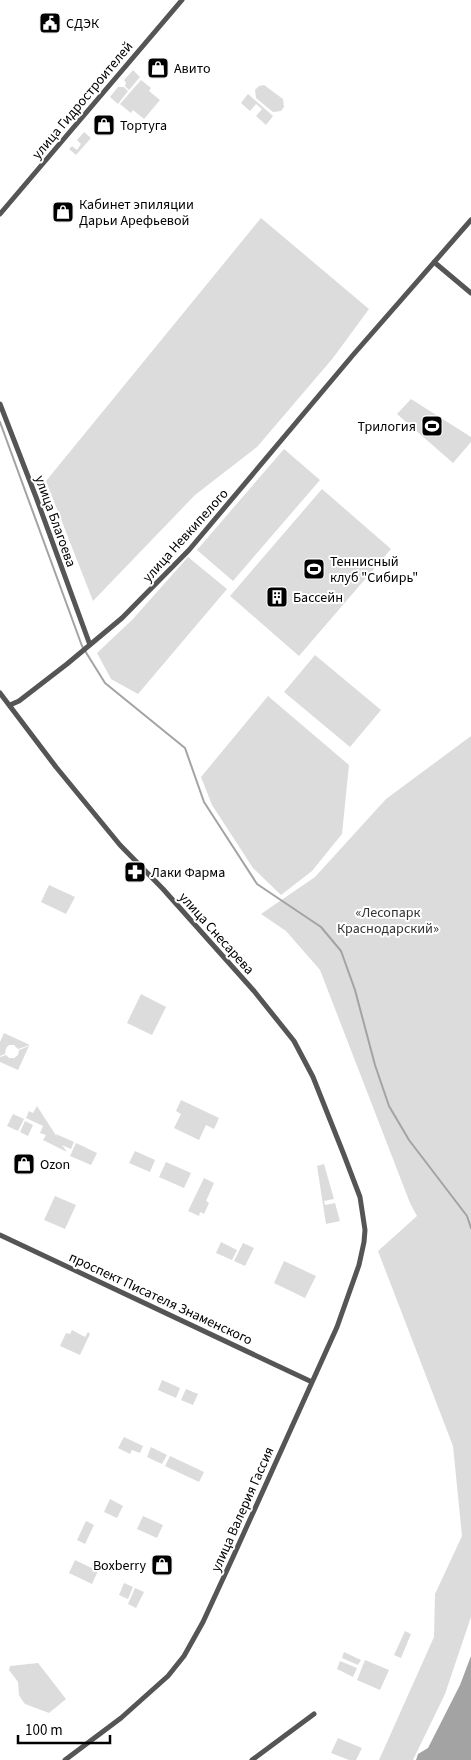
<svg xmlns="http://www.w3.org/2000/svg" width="471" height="1760" font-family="'Source Sans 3',sans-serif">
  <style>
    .green { fill: #dcdcdc }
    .water { fill: #a3a3a3 }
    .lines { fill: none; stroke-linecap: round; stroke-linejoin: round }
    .stream { stroke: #a3a3a3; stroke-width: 2 }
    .street { stroke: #555; stroke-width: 5 }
    .labels { text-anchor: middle; stroke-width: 4; stroke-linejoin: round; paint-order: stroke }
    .poi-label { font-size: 14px; fill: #000; stroke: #fff; text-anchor: start }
    .street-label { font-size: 14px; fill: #000; stroke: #fff }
    .park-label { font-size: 14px; fill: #333; stroke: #fff }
  </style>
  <rect width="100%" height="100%" fill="#fff"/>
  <!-- green -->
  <path class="green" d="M 133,70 L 140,77 L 129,90 L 125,86 L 126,83 L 124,80 Z
    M 141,80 L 151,88 L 149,91 L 160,100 L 144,119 L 133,110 L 131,113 L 120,104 Z
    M 264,85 L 283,99 L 284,107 L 281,111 L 273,112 L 256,98 L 255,90 L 259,86 Z
    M 118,87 L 124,87 L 128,91 L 118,104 L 110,97 Z
    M 248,94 L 273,116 L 266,125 L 256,116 L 262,109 L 256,104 L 250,111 L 241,103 Z
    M 84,132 L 91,138 L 76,155 L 69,149 L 72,146 L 77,150 L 81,144 L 77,140 Z
    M 261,218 L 369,309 L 333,358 L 257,447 L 195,495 L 93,601 L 46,481 Z
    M 411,399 L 471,437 L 471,442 L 453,463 L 397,414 Z
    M 284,449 L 320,480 L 233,581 L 197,550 Z
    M 322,489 L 391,549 L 299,656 L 230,596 Z
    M 188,557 L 227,589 L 138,694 L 111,679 L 97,653 L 133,619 Z
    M 315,655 L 381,710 L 350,747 L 284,692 Z
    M 268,696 L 349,765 L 342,834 L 312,871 L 281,895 L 253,868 L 212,805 L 201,777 Z
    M 471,736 L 471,1617 L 445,1694 L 413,1760 L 379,1760 L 434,1637 L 435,1594 L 462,1536 L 453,1446 L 378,1251 L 417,1216 L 410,1203 L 320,970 L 286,931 L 261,914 L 315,877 L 386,799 Z
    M 49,885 L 75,897 L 66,914 L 41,902 Z
    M 141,994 L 166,1007 L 152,1035 L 127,1023 Z
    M 4,1033 L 30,1045 L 18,1049 L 14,1045 L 9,1045 L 6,1048 L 5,1054 L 0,1056 L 0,1042 Z
    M 29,1046 L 18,1070 L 0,1062 L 0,1057 L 6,1055 L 9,1058 L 14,1058 L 18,1055 L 19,1050 Z
    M 181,1100 L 219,1118 L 214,1129 L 206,1125 L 199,1140 L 174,1128 L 181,1114 L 176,1111 Z
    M 37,1106 L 57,1137 L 56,1134 L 74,1142 L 71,1149 L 62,1145 L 67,1152 L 43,1140 L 46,1135 L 40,1133 L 43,1126 L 26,1118 L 29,1111 L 33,1113 Z
    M 13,1114 L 24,1119 L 18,1131 L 7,1126 Z
    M 25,1121 L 33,1125 L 28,1136 L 20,1132 Z
    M 76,1143 L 97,1153 L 91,1165 L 70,1156 Z
    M 135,1151 L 155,1160 L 150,1172 L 129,1163 Z
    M 166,1162 L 191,1173 L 184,1188 L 159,1177 Z
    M 324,1164 L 334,1199 L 324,1201 L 325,1205 L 335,1203 L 340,1221 L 326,1224 L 317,1166 Z
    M 204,1178 L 214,1183 L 206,1201 L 209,1203 L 204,1214 L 200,1212 L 199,1216 L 188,1211 Z
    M 55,1196 L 76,1205 L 65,1229 L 44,1220 Z
    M 221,1242 L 237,1250 L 232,1260 L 216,1253 Z
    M 243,1243 L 254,1248 L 245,1266 L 234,1261 Z
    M 284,1261 L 316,1276 L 305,1298 L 274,1283 Z
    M 72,1330 L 85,1337 L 88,1332 L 90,1334 L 80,1355 L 60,1346 L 66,1333 L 70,1334 Z
    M 162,1380 L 180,1388 L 176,1398 L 158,1390 Z
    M 186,1389 L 198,1394 L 193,1405 L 181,1400 Z
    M 124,1437 L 143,1446 L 140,1453 L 132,1450 L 130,1454 L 118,1448 Z
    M 151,1447 L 167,1455 L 162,1464 L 147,1457 Z
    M 170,1456 L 204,1472 L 199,1482 L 165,1466 Z
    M 110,1499 L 123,1506 L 117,1518 L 104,1512 Z
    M 143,1516 L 163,1525 L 157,1538 L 137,1529 Z
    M 86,1521 L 94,1525 L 85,1544 L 77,1540 Z
    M 75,1560 L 98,1571 L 92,1584 L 69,1573 Z
    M 124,1583 L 133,1587 L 128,1599 L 119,1595 Z
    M 135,1588 L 144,1592 L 136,1608 L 128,1604 Z
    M 405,1631 L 411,1634 L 401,1658 L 394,1655 Z
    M 344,1652 L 361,1660 L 358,1665 L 342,1658 Z
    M 365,1660 L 389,1670 L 380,1690 L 357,1680 Z
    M 340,1661 L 357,1668 L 353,1677 L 337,1669 Z
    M 38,1663 L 66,1699 L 49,1713 L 25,1704 L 22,1700 L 19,1695 L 18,1682 L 9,1670 L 10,1666 Z
    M 338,1738 L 362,1748 L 356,1760 L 349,1760 L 331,1753 Z"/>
  <!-- water -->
  <path class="water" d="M 471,1656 L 471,1760 L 416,1760 L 418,1754 L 428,1748 L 460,1685 Z"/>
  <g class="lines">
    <!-- stream -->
    <path class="stream" d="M 0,422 L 82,646 L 105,683 L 185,748 L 204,802 L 257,884 L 321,927 L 341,951 L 355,990 L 375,1065 L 389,1106 L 409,1140 L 467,1216 L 471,1228"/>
    <!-- street -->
    <path class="street" d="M 0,214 L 182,0
      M 434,262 L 471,293
      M 0,404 L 36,497 L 90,645
      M 0,693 L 56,767 L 120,845 L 163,889 L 254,991 L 294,1041 L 313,1077 L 344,1155 L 360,1197 L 365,1230 L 364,1242 L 359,1265 L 337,1327 L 233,1557 L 203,1622 L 184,1656 L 168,1676 L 121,1718 L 65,1760
      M 10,705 L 19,701 L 67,664 L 122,618 L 189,550 L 353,355 L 471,220
      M 0,1235 L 312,1382
      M 252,1760 L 314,1714"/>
  </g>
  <!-- icons -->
  <defs>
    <g id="civic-square" transform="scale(1.125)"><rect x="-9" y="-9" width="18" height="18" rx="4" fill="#000" stroke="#fff"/><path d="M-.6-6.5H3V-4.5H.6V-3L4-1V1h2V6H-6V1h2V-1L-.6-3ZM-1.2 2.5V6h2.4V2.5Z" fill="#fff"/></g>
    <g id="shop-square" transform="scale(1.125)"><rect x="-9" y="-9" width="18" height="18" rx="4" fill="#000" stroke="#fff"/><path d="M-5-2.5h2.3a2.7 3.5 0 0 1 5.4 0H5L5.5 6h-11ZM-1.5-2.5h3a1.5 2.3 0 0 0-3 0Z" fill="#fff"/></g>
    <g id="stadium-square" transform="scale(1.125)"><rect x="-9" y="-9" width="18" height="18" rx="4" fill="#000" stroke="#fff"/><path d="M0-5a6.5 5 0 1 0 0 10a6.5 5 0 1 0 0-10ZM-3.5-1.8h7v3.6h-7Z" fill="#fff"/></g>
    <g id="building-square" transform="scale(1.125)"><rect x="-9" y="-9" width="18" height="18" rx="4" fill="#000" stroke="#fff"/><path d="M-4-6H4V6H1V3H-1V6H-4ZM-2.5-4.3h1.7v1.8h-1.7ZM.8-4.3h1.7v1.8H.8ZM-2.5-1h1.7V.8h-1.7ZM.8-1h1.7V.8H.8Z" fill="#fff"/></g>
    <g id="pharmacy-square" transform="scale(1.125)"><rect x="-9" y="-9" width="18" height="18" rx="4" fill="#000" stroke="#fff"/><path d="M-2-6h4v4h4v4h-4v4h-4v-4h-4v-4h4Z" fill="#fff"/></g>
  </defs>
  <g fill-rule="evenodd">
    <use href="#civic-square" x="50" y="23"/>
    <use href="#shop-square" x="158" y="68"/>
    <use href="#shop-square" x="104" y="125"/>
    <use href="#shop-square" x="63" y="212"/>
    <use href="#stadium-square" x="432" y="426"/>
    <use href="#stadium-square" x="314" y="569"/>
    <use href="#building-square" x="277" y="597"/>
    <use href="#pharmacy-square" x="135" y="872"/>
    <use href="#shop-square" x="24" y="1164"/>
    <use href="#shop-square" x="162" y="1565"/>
  </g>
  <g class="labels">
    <!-- poi labels -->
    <g class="poi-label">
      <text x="66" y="28">СДЭК</text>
      <text x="174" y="73">Авито</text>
      <text x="120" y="130">Тортуга</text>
      <text x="79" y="209">Кабинет эпиляции<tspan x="79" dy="16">Дарьи Арефьевой</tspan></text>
      <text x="416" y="431" text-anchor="end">Трилогия</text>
      <text x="330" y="566">Теннисный<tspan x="330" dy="16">клуб "Сибирь"</tspan></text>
      <text x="293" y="602">Бассейн</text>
      <text x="151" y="877">Лаки Фарма</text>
      <text x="40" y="1169">Ozon</text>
      <text x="146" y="1570" text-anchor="end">Boxberry</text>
    </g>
    <!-- street labels -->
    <g class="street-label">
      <text transform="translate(82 100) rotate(-50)" y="5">улица Гидростроителей</text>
      <text transform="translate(56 521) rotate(70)" y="5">улица Благоева</text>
      <text transform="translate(185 535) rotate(-48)" y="5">улица Невкипелого</text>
      <text transform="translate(217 933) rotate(48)" y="5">улица Снесарева</text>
      <text transform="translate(161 1298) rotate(25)" y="5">проспект Писателя Знаменского</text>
      <text transform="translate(242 1509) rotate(-66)" y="5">улица Валерия Гассия</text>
    </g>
    <!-- park labels -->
    <g class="park-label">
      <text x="388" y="917">«Лесопарк<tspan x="388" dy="16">Краснодарский»</tspan></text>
    </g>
  </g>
  <!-- scale -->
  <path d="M18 1735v8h92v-8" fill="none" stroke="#000000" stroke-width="2.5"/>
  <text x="25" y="1735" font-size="15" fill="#000000" stroke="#ffffff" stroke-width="4" paint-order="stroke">100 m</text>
</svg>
